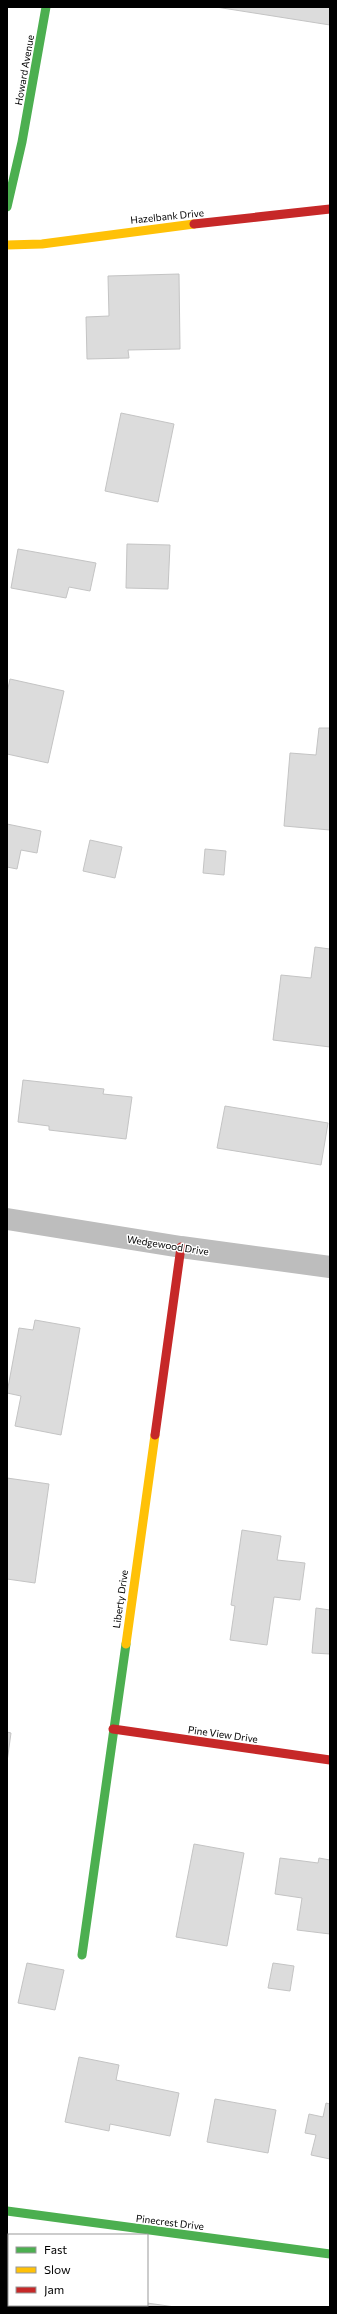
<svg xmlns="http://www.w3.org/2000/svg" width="337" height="2314" font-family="Commissioner,sans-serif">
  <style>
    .building { fill: #dcdcdc; stroke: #c4c4c4 }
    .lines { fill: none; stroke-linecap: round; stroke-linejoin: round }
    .street { stroke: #bdbdbd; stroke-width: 22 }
    .fast { stroke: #4caf50; stroke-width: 9 }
    .slow { stroke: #ffc107; stroke-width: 9 }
    .jam { stroke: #c62828; stroke-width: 9 }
    .labels { text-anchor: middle; stroke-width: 3; stroke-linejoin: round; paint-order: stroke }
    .street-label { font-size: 10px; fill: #000; stroke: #fff }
  </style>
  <rect width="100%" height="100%" fill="#fff"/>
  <!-- building -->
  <path class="building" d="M 216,7 L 330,7 L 330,25 Z
    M 179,274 L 180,349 L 128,350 L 129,358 L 87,359 L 86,317 L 109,316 L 108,276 Z
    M 121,413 L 174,424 L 158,502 L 105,491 Z
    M 127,544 L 170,545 L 168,589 L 126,588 Z
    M 18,549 L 96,563 L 90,591 L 69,587 L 66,598 L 11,588 Z
    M 10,679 L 64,691 L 48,763 L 7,754 L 7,693 Z
    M 319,728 L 330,728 L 330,830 L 284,826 L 290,753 L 316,755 Z
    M 7,824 L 41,831 L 37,853 L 21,850 L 17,869 L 7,867 Z
    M 90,840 L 122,847 L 115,878 L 83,871 Z
    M 205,849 L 226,851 L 224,875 L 203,873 Z
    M 315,947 L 330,949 L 330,1047 L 273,1040 L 281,975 L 311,978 Z
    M 23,1080 L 104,1089 L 103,1094 L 132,1097 L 126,1139 L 49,1130 L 49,1126 L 18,1122 Z
    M 225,1106 L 328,1123 L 321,1165 L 217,1148 Z
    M 35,1320 L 80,1328 L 61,1435 L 15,1426 L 21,1396 L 7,1393 L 19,1328 L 33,1330 Z
    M 7,1478 L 49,1484 L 35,1583 L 7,1579 Z
    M 242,1530 L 281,1536 L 277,1560 L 305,1563 L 300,1600 L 274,1597 L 267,1645 L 230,1640 L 235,1606 L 231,1605 Z
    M 316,1608 L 330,1610 L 330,1654 L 312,1653 Z
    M 7,1732 L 11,1733 L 7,1762 Z
    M 194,1844 L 244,1853 L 227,1946 L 176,1937 Z
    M 280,1858 L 318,1863 L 319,1858 L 330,1860 L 330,1934 L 297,1930 L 302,1898 L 275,1894 Z
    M 27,1963 L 64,1970 L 55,2010 L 18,2003 Z
    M 273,1963 L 294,1966 L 290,1991 L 268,1988 Z
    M 79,2057 L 119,2065 L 116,2080 L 179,2093 L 170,2136 L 110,2124 L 109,2131 L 65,2122 Z
    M 215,2099 L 276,2110 L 268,2153 L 207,2142 Z
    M 326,2103 L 330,2104 L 330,2159 L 311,2155 L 316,2135 L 305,2133 L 309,2114 L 323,2117 Z
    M 147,2303 L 175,2307 L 141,2307 Z"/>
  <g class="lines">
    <!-- street -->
    <path class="street" d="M 7,1219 L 181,1247 L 330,1267"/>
    <!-- fast -->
    <path class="fast" d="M 7,207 L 22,142 L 46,7
      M 82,1955 L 126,1644
      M 7,2211 L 330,2254"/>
    <!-- slow -->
    <path class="slow" d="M 7,245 L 42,244 L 194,224
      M 126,1644 L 155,1435"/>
    <!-- jam -->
    <path class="jam" d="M 194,224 L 330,209
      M 155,1435 L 181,1247
      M 113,1729 L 330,1760"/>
  </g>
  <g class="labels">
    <!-- street labels -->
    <g class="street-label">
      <text transform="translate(24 70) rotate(-80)" y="4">Howard Avenue</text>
      <text transform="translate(167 216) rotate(-6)" y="4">Hazelbank Drive</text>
      <text transform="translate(168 1245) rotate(9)" y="4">Wedgewood Drive</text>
      <text transform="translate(120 1599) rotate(-82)" y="4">Liberty Drive</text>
      <text transform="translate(223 1734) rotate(8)" y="4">Pine View Drive</text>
      <text transform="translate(170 2222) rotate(7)" y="4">Pinecrest Drive</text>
    </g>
  </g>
  <!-- border -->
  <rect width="337" height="2314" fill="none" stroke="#000000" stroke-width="16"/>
  <!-- legend -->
  <rect x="8" y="2234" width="140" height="72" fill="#ffffff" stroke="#999999"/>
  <rect x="16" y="2247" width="20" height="6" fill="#4caf50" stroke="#999999"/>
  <text x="44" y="2254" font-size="12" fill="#000000">Fast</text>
  <rect x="16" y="2267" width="20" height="6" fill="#ffc107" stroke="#999999"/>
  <text x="44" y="2274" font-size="12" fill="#000000">Slow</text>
  <rect x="16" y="2287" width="20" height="6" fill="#c62828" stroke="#999999"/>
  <text x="44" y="2294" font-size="12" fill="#000000">Jam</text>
</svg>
